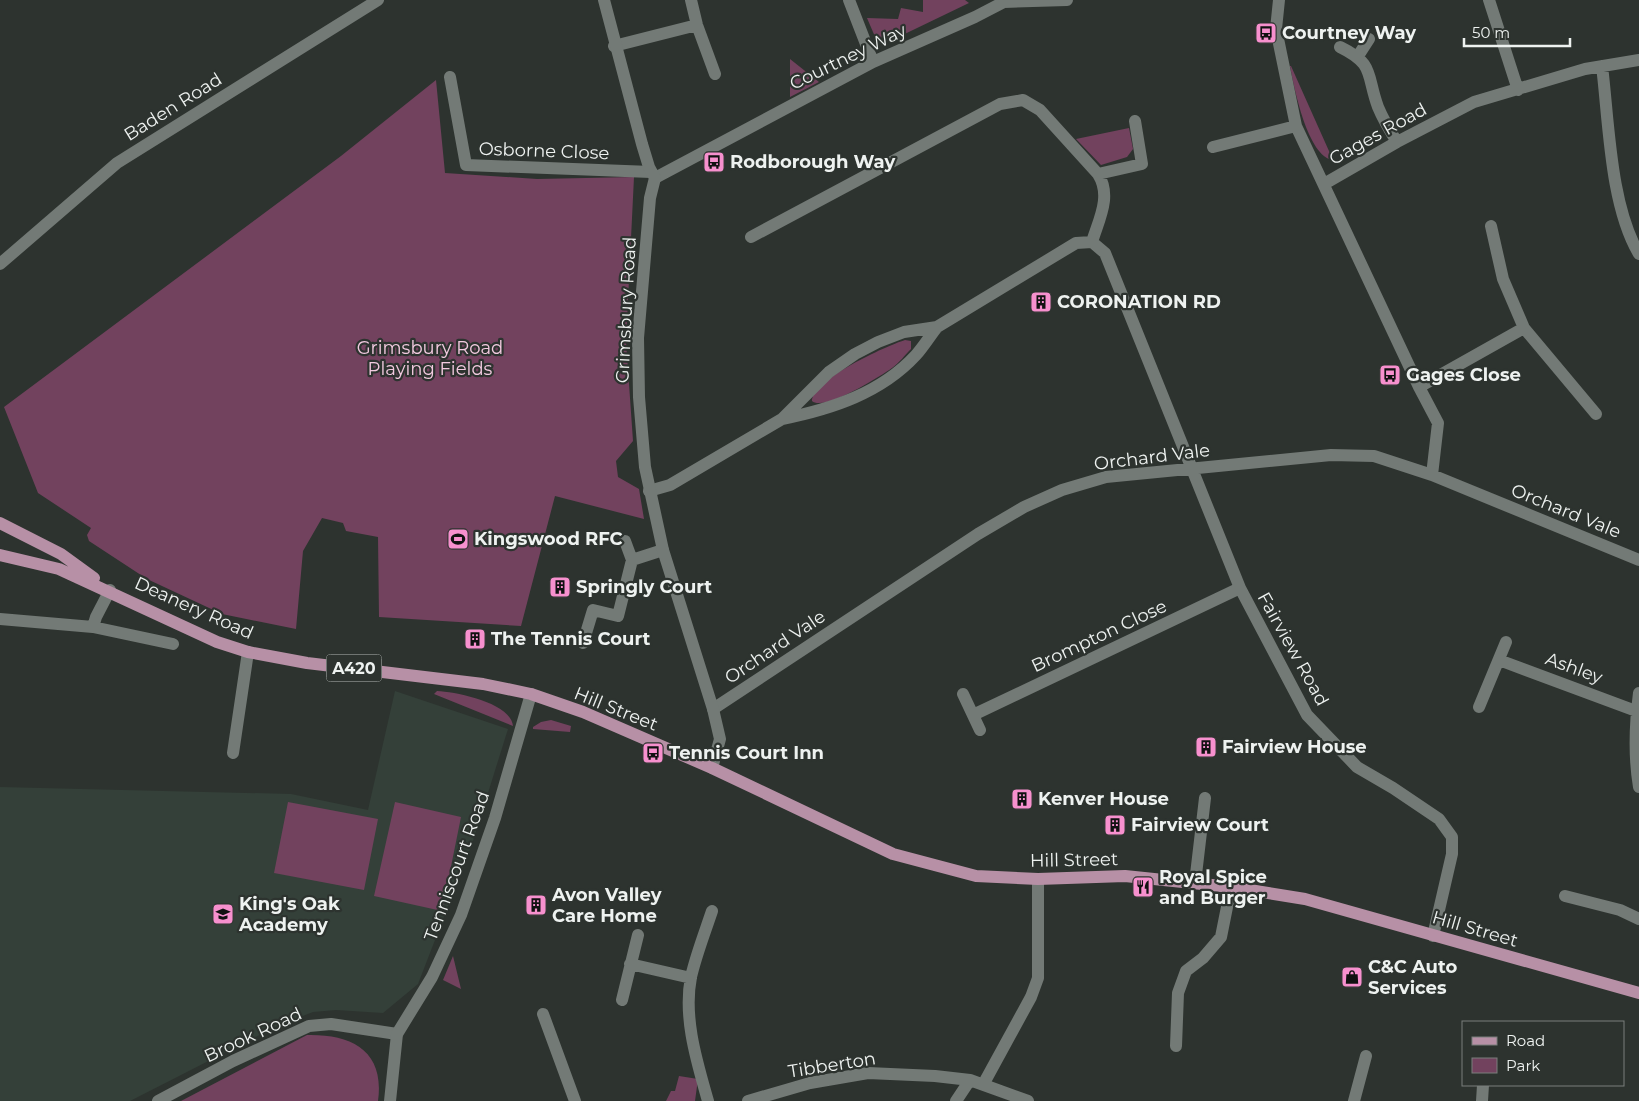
<svg xmlns="http://www.w3.org/2000/svg" width="1639" height="1101" font-family="Montserrat,sans-serif">
  <style>
    .built { fill: #344039 }
    .green { fill: #72425e }
    .lines { fill: none; stroke-linecap: round; stroke-linejoin: round }
    .minor { stroke: #737a76; stroke-width: 12 }
    .tertiary { stroke: #737a76; stroke-width: 12 }
    .primary { stroke: #b790a6; stroke-width: 12 }
    .labels { text-anchor: middle; stroke-width: 4.5; stroke-linejoin: round; paint-order: stroke }
    .shield { fill: #2d332f; stroke: #b4b9b6; stroke-width: 1 }
    .shield-label { font-size: 16px; font-weight: bold; fill: #eef2f0 }
    .poi-label { font-size: 18px; font-weight: bold; fill: #eef2f0; stroke: #2d332f; text-anchor: start }
    .street-label { font-size: 18px; fill: #eef2f0; stroke: #2d332f }
    .park-label { font-size: 18px; fill: #f3cae0; stroke: #2d332f }
  </style>
  <rect width="100%" height="100%" fill="#2d332f"/>
  <!-- built -->
  <path class="built" d="M 395,691 L 508,729 L 472,844 L 418,984 L 383,1013 L 336,1010 L 313,1012 L 277,1026 L 130,1101 L 0,1101 L 0,787 L 291,794 L 368,810 Z"/>
  <!-- green -->
  <path class="green" d="M 923,0 L 965,0 L 969,3 L 886,43 L 876,39 L 867,18 L 898,19 L 901,8 L 923,12 Z
    M 790,59 L 819,82 L 790,97 Z
    M 1290,66 L 1291,66 L 1333,160 C 1308,157 1294,88 1290,66 Z
    M 436,80 L 445,173 L 537,179 L 634,177 L 626,341 L 633,441 L 616,461 L 618,477 L 639,489 L 644,519 L 555,496 L 521,626 L 379,617 L 378,537 L 346,531 L 343,523 L 322,518 L 303,551 L 296,629 L 222,614 L 147,579 L 89,541 L 87,535 L 91,528 L 38,493 L 4,407 L 341,156 Z
    M 1129,128 L 1133,149 L 1127,157 L 1101,165 L 1076,139 Z
    M 905,340 L 911,341 L 911,349 C 905,355 899,363 892,368 C 879,377 824,412 812,401 C 813,379 886,346 905,340 Z
    M 437,691 C 457,692 511,703 513,726 L 434,694 Z
    M 551,720 L 571,726 L 570,732 L 533,729 L 533,727 L 541,722 Z
    M 288,802 L 378,819 L 364,890 L 274,873 Z
    M 395,802 L 461,817 L 442,911 L 374,896 Z
    M 453,956 L 461,989 L 443,980 Z
    M 307,1035 C 352,1034 385,1051 378,1101 L 181,1101 Z
    M 679,1076 L 698,1079 L 695,1101 L 666,1101 L 671,1091 L 675,1091 Z"/>
  <g class="lines">
    <!-- minor -->
    <path class="minor" d="M 691,0 L 697,25 L 715,74
      M 849,0 L 873,62
      M 1279,0 L 1276,29 L 1296,126 L 1419,387 L 1438,423 L 1432,475
      M 1489,0 L 1518,90
      M 614,46 L 697,25
      M 1340,47 C 1375,64 1366,74 1378,107 C 1383,119 1390,131 1397,142
      M 1358,56 L 1369,39
      M 1602,66 C 1609,123 1610,205 1639,254
      M 450,77 L 466,165 L 651,172
      M 1213,147 L 1296,126
      M 1098,174 L 1142,164 L 1135,121
      M 655,178 L 873,62 L 975,17 L 1004,2 L 1067,0
      M 1324,184 L 1397,142 L 1474,102 L 1585,69 L 1639,60
      M 1491,226 L 1503,279 L 1524,328
      M 751,237 L 1000,104 L 1023,100 L 1040,110 L 1098,174 C 1112,196 1099,219 1092,242
      M 0,264 L 117,163 L 378,0
      M 1419,387 L 1524,328 L 1596,414
      M 782,419 C 832,409 881,393 916,355 C 924,346 930,336 937,327
      M 649,491 L 670,485 L 782,419 L 829,372 L 855,354 L 878,342 L 904,332 L 937,327 L 1076,243 L 1092,242 L 1105,253 L 1240,588 L 1307,715 L 1357,767 L 1393,788 L 1439,819 L 1452,837 L 1452,854 L 1433,936
      M 625,541 L 632,560
      M 0,619 L 93,627 L 173,644
      M 93,627 L 96,617 L 110,590
      M 583,643 L 593,610 L 618,616 L 632,560 L 663,550
      M 1499,660 L 1636,711
      M 1639,693 C 1635,724 1634,757 1639,787
      M 963,694 L 980,730
      M 1479,707 L 1506,642
      M 713,709 L 978,534 L 1024,507 L 1062,490 L 1106,477 L 1331,455 L 1374,456 L 1432,475 L 1639,560
      M 973,715 L 1240,588
      M 233,753 L 248,652
      M 1195,883 L 1205,798
      M 1565,896 L 1620,910 L 1639,919
      M 630,964 L 691,978
      M 622,1000 L 638,935
      M 543,1014 L 575,1101
      M 1176,1046 L 1178,993 L 1186,971 L 1203,958 L 1221,937 L 1231,887
      M 984,1083 L 1031,997 L 1038,978 L 1038,879
      M 158,1101 L 233,1061 L 309,1026 L 331,1024 L 397,1034
      M 708,1101 C 697,1062 683,1018 691,977 C 696,955 705,932 712,911
      M 748,1101 L 810,1083 L 868,1073 L 935,1076 L 970,1080 L 1028,1101
      M 956,1101 L 970,1080
      M 1354,1101 L 1366,1056
      M 1482,1101 L 1483,1085"/>
    <!-- tertiary -->
    <path class="tertiary" d="M 604,0 L 642,144 L 649,167 L 655,178 L 650,198 L 638,338 L 639,397 L 645,467 L 663,550 L 713,709 L 720,739 L 712,768
      M 390,1101 L 397,1034 L 432,977 L 461,915 L 495,818 L 531,694"/>
    <!-- primary -->
    <path class="primary" d="M 0,523 L 61,554 L 94,578
      M 0,555 L 59,569 L 217,642 L 248,652 L 307,663 L 483,684 L 531,694 L 583,712 L 712,768 L 893,854 L 976,876 L 1038,879 L 1125,876 L 1231,887 L 1305,899 L 1639,993"/>
  </g>
  <!-- icons -->
  <defs>
    <g id="bus-square" transform="scale(1.125)"><rect x="-9" y="-9" width="18" height="18" rx="4" fill="#f790ce" stroke="#2d332f"/><path d="M-5-6H5V4H4V6H2V4H-2V6H-4V4H-5ZM-3.5-4V0h7V-4ZM-3.5 1.2v1.5H-2V1.2ZM2 1.2v1.5H3.5V1.2Z" fill="#111"/></g>
    <g id="building-square" transform="scale(1.125)"><rect x="-9" y="-9" width="18" height="18" rx="4" fill="#f790ce" stroke="#2d332f"/><path d="M-4-6H4V6H1V3H-1V6H-4ZM-2.5-4.3h1.7v1.8h-1.7ZM.8-4.3h1.7v1.8H.8ZM-2.5-1h1.7V.8h-1.7ZM.8-1h1.7V.8H.8Z" fill="#111"/></g>
    <g id="stadium-square" transform="scale(1.125)"><rect x="-9" y="-9" width="18" height="18" rx="4" fill="#f790ce" stroke="#2d332f"/><path d="M0-5a6.5 5 0 1 0 0 10a6.5 5 0 1 0 0-10ZM-3.5-1.8h7v3.6h-7Z" fill="#111"/></g>
    <g id="restaurant-square" transform="scale(1.125)"><rect x="-9" y="-9" width="18" height="18" rx="4" fill="#f790ce" stroke="#2d332f"/><path d="M-5-6h1v4h1v-4h1v4h1v-4h1v5L-1.5 .5V6h-2V.5L-5-1ZM5-6V6H3V1.5H1.5Q1.5-4 5-6Z" fill="#111"/></g>
    <g id="school-square" transform="scale(1.125)"><rect x="-9" y="-9" width="18" height="18" rx="4" fill="#f790ce" stroke="#2d332f"/><path d="M0-5L7-2L0 1L-7-2ZM-4 1L0 2.5L4 1V4Q0 6-4 4Z" fill="#111"/></g>
    <g id="shop-square" transform="scale(1.125)"><rect x="-9" y="-9" width="18" height="18" rx="4" fill="#f790ce" stroke="#2d332f"/><path d="M-5-2.5h2.3a2.7 3.5 0 0 1 5.4 0H5L5.5 6h-11ZM-1.5-2.5h3a1.5 2.3 0 0 0-3 0Z" fill="#111"/></g>
  </defs>
  <g fill-rule="evenodd">
    <use href="#bus-square" x="1266" y="33"/>
    <use href="#bus-square" x="714" y="162"/>
    <use href="#building-square" x="1041" y="302"/>
    <use href="#bus-square" x="1390" y="375"/>
    <use href="#stadium-square" x="458" y="539"/>
    <use href="#building-square" x="560" y="587"/>
    <use href="#building-square" x="475" y="639"/>
    <use href="#building-square" x="1206" y="747"/>
    <use href="#bus-square" x="653" y="753"/>
    <use href="#building-square" x="1022" y="799"/>
    <use href="#building-square" x="1115" y="825"/>
    <use href="#restaurant-square" x="1143" y="887"/>
    <use href="#building-square" x="536" y="905"/>
    <use href="#school-square" x="223" y="914"/>
    <use href="#shop-square" x="1352" y="977"/>
  </g>
  <g class="labels">
    <!-- shield labels -->
    <rect class="shield" x="326.5" y="654.5" width="55" height="27" rx="4"/>
    <g class="shield-label">
      <text x="354" y="674">A420</text>
    </g>
    <!-- poi labels -->
    <g class="poi-label">
      <text x="1282" y="39">Courtney Way</text>
      <text x="730" y="168">Rodborough Way</text>
      <text x="1057" y="308">CORONATION RD</text>
      <text x="1406" y="381">Gages Close</text>
      <text x="474" y="545">Kingswood RFC</text>
      <text x="576" y="593">Springly Court</text>
      <text x="491" y="645">The Tennis Court</text>
      <text x="1222" y="753">Fairview House</text>
      <text x="669" y="759">Tennis Court Inn</text>
      <text x="1038" y="805">Kenver House</text>
      <text x="1131" y="831">Fairview Court</text>
      <text x="1159" y="883">Royal Spice<tspan x="1159" dy="21">and Burger</tspan></text>
      <text x="552" y="901">Avon Valley<tspan x="552" dy="21">Care Home</tspan></text>
      <text x="239" y="910">King's Oak<tspan x="239" dy="21">Academy</tspan></text>
      <text x="1368" y="973">C&amp;C Auto<tspan x="1368" dy="21">Services</tspan></text>
    </g>
    <!-- street labels -->
    <g class="street-label">
      <text transform="translate(848 57) rotate(-26)" y="6">Courtney Way</text>
      <text transform="translate(173 107) rotate(-32)" y="6">Baden Road</text>
      <text transform="translate(1378 134) rotate(-29)" y="6">Gages Road</text>
      <text transform="translate(544 151) rotate(2)" y="6">Osborne Close</text>
      <text transform="translate(626 310) rotate(-87)" y="6">Grimsbury Road</text>
      <text transform="translate(1152 457) rotate(-7)" y="6">Orchard Vale</text>
      <text transform="translate(1566 511) rotate(22)" y="6">Orchard Vale</text>
      <text transform="translate(194 608) rotate(24)" y="6">Deanery Road</text>
      <text transform="translate(1099 636) rotate(-25)" y="6">Brompton Close</text>
      <text transform="translate(775 647) rotate(-34)" y="6">Orchard Vale</text>
      <text transform="translate(1293 649) rotate(61)" y="6">Fairview Road</text>
      <text transform="translate(1574 668) rotate(20)" y="6">Ashley</text>
      <text transform="translate(616 709) rotate(22)" y="6">Hill Street</text>
      <text transform="translate(1074 860) rotate(-1)" y="6">Hill Street</text>
      <text transform="translate(457 866) rotate(-70)" y="6">Tenniscourt Road</text>
      <text transform="translate(1475 929) rotate(16)" y="6">Hill Street</text>
      <text transform="translate(253 1035) rotate(-25)" y="6">Brook Road</text>
      <text transform="translate(832 1065) rotate(-9)" y="6">Tibberton</text>
    </g>
    <!-- park labels -->
    <g class="park-label">
      <text x="430" y="354">Grimsbury Road<tspan x="430" dy="21">Playing Fields</tspan></text>
    </g>
  </g>
  <!-- legend -->
  <rect x="1462" y="1021" width="162" height="65" fill="#2d332f" stroke="#7a7f7c"/>
  <rect x="1472" y="1037" width="25" height="8" fill="#b790a6" stroke="#7a7f7c"/>
  <text x="1506" y="1046" font-size="15" fill="#eef2f0">Road</text>
  <rect x="1472" y="1058" width="25" height="15" fill="#72425e" stroke="#7a7f7c"/>
  <text x="1506" y="1071" font-size="15" fill="#eef2f0">Park</text>
  <!-- scale -->
  <path d="M1464 38v8h106v-8" fill="none" stroke="#eef2f0" stroke-width="2.5"/>
  <text x="1472" y="38" font-size="15" fill="#eef2f0" stroke="#2d332f" stroke-width="4" paint-order="stroke">50 m</text>
</svg>
